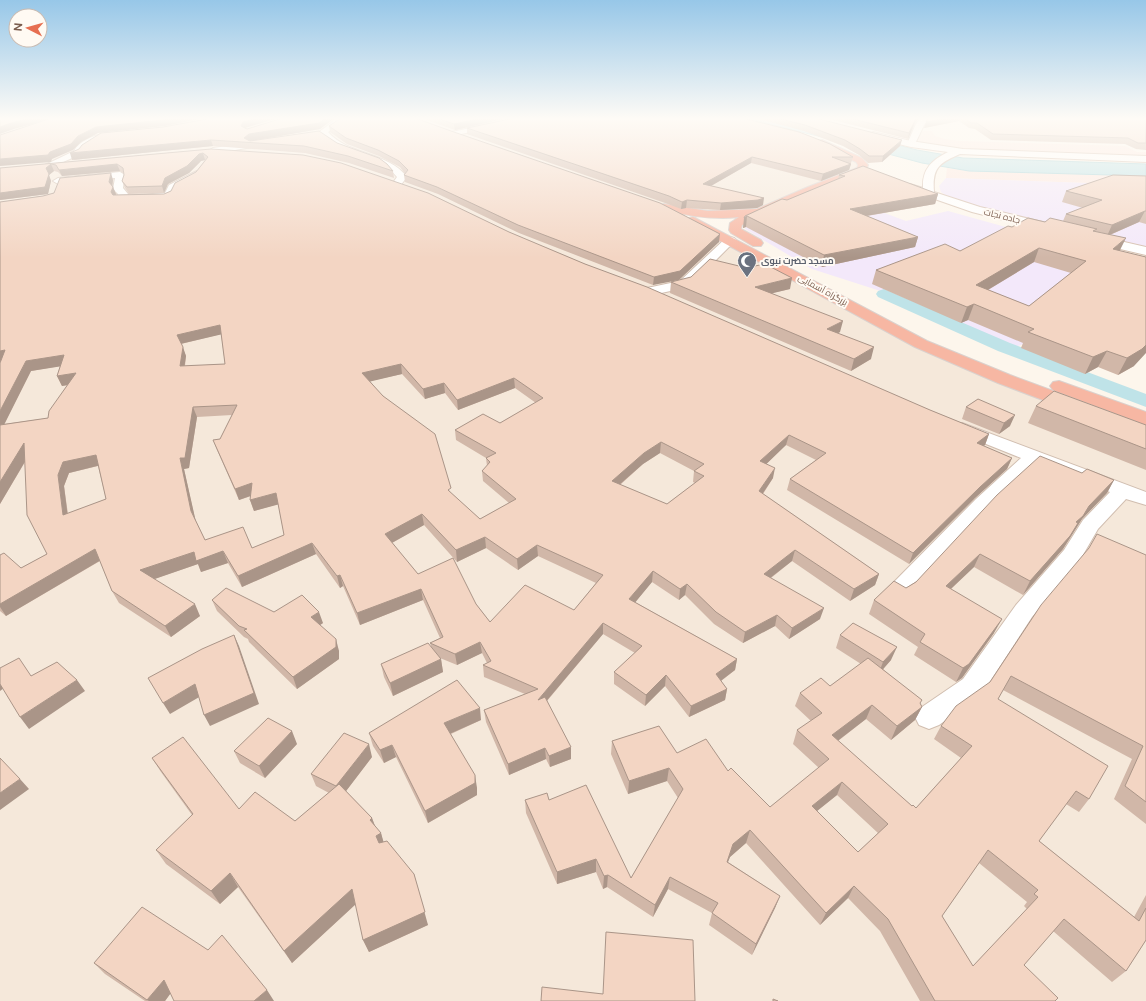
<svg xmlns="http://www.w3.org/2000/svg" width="1146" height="1001" font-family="'Public Sans',Cairo,sans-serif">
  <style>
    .residential { fill: #f5e8da }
    .commercial { fill: #fde8e0 }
    .education { fill: #f3e8fa }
    .water { fill: #bfe3e8; stroke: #a5d3da }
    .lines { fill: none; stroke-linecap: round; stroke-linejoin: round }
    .canal { fill: #bfe3e8; fill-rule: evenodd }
    .street-casing { stroke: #d1beb0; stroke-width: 2 }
    .secondary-casing { stroke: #d6c0b0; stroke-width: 2 }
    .highway-casing { stroke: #dad1cd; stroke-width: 2 }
    .street { fill: #fff; fill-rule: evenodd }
    .secondary { fill: #fff; fill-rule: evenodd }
    .highway { fill: #f7b7a3; fill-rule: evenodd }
    .wall { fill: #d1b7a8; fill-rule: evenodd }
    .shaded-wall { fill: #aa9588 }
    .building { fill: #f3d5c3; stroke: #aa9588; fill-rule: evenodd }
    .labels { text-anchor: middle; stroke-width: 4; stroke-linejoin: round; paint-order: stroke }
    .far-street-label { font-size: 9px; fill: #7a5c4d; stroke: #fffaf3 }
    .far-worship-label { font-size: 9px; font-weight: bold; fill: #5b616d; stroke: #fffaf3; text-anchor: start }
  </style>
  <rect width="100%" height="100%" fill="#fdf6ec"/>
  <!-- residential -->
  <path class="residential" d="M 6,118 L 735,118 L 852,156 L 861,170 L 766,209 L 735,216 L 666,207 L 875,319 L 1146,433 L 1146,1001 L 0,1001 L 0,119 Z"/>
  <!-- commercial -->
  <path class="commercial" d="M 922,131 L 932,131 L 935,136 L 945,139 L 961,141 L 1125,146 L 1137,152 L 1146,152 L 1146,157 L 979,152 L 923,144 L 918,140 Z
    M 947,168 L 969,171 L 1146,176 L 1146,185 L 946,178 Z"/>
  <!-- education -->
  <path class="education" d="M 946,178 L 1146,185 L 1146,248 L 983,209 L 951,199 L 941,192 L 939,186 Z
    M 871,208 L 906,221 L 948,211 L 1013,229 L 1146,259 L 1048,335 L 1015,347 L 896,296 L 812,269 L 745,229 L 747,224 Z"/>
  <!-- water -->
  <path class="water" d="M 745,118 L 794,118 L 917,150 L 963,158 L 1146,164 L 1146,176 L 969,171 L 922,163 L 866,148 Z"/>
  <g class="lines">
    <!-- canal -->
    <path class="canal" d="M 884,289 L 1010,343 L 1146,394 L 1146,407 L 998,351 L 878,297 L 876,294 L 878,291 Z"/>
    <!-- street casing -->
    <g class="street-casing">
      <path id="street" d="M 334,118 L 342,118 L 342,122 L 328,132 C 349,156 387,151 407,177 L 400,186 L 394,186 L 392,184 L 397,177 C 378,152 339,158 319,132 L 334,121 Z
        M 515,118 L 530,118 L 526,120 L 452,136 L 448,134 L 452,132 Z
        M 921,118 L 929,118 L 924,125 L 914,146 L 908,146 L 907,144 L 916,124 Z
        M 103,134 L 107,136 L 106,138 C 97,140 86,145 81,154 L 52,167 L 49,168 L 45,165 L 74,151 C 79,141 93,136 103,134 Z
        M 255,142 L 258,142 L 258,146 L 213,154 L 209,151 L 213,148 Z
        M 197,171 L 200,172 L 202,174 C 195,182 186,185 176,189 L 172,198 L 169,199 L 116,201 L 115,199 L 118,194 L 113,189 L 115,178 L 58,184 L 53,181 L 58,178 L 120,172 L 125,175 L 123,188 L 128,194 L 127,196 L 165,193 L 169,185 Z
        M 730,237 L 734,238 L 736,240 L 689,287 L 652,295 L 647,294 L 645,291 L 647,288 L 680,281 L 726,238 Z
        M 962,423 L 1146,492 L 1146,505 L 1126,499 L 1098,529 L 1080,560 L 1032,617 L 981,695 L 939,725 L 929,729 L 919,725 L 915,717 L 919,709 L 963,679 L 1016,605 L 1064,550 L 1083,520 L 1110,492 L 1037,464 L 990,507 L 909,595 L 901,597 L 893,595 L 890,589 L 893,583 L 976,499 L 1021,458 L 956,432 L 953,428 L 956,424 Z"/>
    </g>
    <!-- secondary casing -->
    <g class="secondary-casing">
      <path id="secondary" d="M 873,132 L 911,141 L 963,149 L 1146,156 L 1146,162 L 960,154 C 939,163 932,168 934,192 L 980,207 L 1055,225 L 1057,228 L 1055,231 L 1051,232 L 972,212 L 906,189 L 905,187 L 906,185 L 910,184 L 923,188 C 922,169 932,160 948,152 L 911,147 L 870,137 L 869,135 Z
        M 1094,235 L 1146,247 L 1146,255 L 1090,242 L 1088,239 L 1090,236 Z"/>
    </g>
    <!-- highway casing -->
    <g class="highway-casing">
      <path id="highway" d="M 822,140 L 862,158 L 868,165 L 865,172 L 816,191 L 742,225 L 741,229 L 761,240 L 763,243 L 761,246 L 753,246 L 731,233 L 729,230 L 730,223 L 739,217 C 713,220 689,216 664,210 L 660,209 L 658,207 L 660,205 L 664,204 L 708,211 L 757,209 L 808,187 L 857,168 L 858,165 L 856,162 L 819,145 L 818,143 L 819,141 Z
        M 693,217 L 927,341 L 1010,375 L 1083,402 L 1085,406 L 1083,410 L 1076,412 L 1069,410 L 998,383 L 915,347 L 689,224 L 687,221 L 689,218 Z
        M 1059,381 L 1146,412 L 1146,425 L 1053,390 L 1050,386 L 1053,382 Z"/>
    </g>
    <!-- street -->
    <use href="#street" class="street"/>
    <!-- secondary -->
    <use href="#secondary" class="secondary"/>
    <!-- highway -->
    <use href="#highway" class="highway"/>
  </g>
  <!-- wall -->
  <path class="wall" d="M 207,118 L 279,118 L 245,127 L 247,129 L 332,120 L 320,129 L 251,141 L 250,141 L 337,143 L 393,171 L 394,178 L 349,163 L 305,153 L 213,146 L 72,160 L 163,127 L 207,119 Z
    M 421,118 L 508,118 L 455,130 Z
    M 744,118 L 815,118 L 900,146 L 882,162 L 868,163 L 859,155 L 843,146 L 804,131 L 763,120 Z
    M 825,118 L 919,118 L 915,123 L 908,139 Z
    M 929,118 L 1146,118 L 1146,150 L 1136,149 L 1125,144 L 991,140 L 975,129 L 969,128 L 959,121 L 924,128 Z
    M 329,126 L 719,242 L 653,285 L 519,233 L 438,194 L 405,182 L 404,175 L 405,174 L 400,167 L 379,156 L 347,144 L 330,132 Z
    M 467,128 L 853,157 L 851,163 L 849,163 L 851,164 L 849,170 L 821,181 L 751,163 L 711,186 L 763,205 L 757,208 L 720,210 L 686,208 L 681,209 L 668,204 L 467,134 Z
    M 211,149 L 509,232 L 930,410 L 989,434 L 985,445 L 983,446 L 1012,458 L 1007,469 L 975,498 L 909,564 L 787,490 L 790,479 L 816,460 L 786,445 L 766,464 L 773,478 L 763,494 L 879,574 L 875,585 L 850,601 L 792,561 L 771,578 L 820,619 L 789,639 L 775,626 L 743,643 L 714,624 L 685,595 L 679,600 L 652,582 L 635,602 L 737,659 L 735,670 L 721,681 L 727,689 L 725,700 L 689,717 L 665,686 L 645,706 L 614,684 L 614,672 L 635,653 L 603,634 L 547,701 L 571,759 L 550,767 L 546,759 L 509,775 L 486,722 L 484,710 L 525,694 L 484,677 L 483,665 L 487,663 L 482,653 L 457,665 L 440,658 L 441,659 L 443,672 L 393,696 L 384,677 L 381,664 L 431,646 L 430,643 L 440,638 L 423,600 L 360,625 L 343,586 L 340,588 L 316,554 L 242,587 L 228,563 L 201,572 L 198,564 L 154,579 L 200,616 L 171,637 L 119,603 L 112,591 L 100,561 L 6,616 L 0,611 L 0,555 L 21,568 L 47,554 L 25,462 L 0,504 L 1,361 L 0,361 L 0,202 L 43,196 L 113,180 L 112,186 L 113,187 L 116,194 L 116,195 L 164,194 L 171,191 L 196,172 L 205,160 L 201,161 L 189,173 L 168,184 L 164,193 L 129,194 L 125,188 L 122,181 L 124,174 L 120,171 L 62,176 L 58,172 L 54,171 L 49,175 L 51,181 L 48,194 L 0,200 L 0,168 ZM 221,334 L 225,364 L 185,366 L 186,356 L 181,344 ZM 60,366 L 57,376 L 62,386 L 67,385 L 48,418 L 4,424 L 31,371 ZM 402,374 L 425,399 L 445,393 L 458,410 L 515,388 L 536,403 L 500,423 L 455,430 L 456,440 L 486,458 L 487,466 L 482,471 L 483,481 L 509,503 L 480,519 L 451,493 L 370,381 ZM 232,415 L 220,439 L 213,440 L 217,450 L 239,500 L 251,496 L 250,500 L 254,511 L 278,504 L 284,535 L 252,548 L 205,540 L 195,519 L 184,469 L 189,468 L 197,417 ZM 660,453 L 694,471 L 693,482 L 695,483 L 667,504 L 620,485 L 643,464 ZM 98,466 L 106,499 L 68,514 L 64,486 L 69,473 ZM 424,525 L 457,562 L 486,548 L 518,570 L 538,556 L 596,583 L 574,610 L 490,622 L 476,604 L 418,574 L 392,543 Z
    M 839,175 L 938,194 L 935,204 L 867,216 L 918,237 L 915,247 L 822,267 L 746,227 L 743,228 L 745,216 L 787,200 L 838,179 Z
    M 1146,176 L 1146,224 L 1139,222 L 1110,235 L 1120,251 L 1134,366 L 1118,375 L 1098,367 L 1085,374 L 1021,348 L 1023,343 L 968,320 L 961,323 L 872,284 L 876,270 L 960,251 L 1012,227 L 1045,222 L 1063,221 L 1066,214 L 1083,208 L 1062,202 L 1066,191 ZM 1034,262 L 1071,273 L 1029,306 L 988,290 Z
    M 671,282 L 790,289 L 772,293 L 840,332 L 838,333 L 871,359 L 851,371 L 670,293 Z
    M 978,399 L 1010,426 L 999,434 L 962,419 L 966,407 Z
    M 1036,406 L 1146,425 L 1146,470 L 1028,423 Z
    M 1082,473 L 1114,480 L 1107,493 L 1082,519 L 1063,549 L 1023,595 L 974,567 L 951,589 L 994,633 L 962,678 L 956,682 L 914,655 L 918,647 L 869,614 L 874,600 L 906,588 Z
    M 1146,555 L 1146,824 L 1114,799 L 1132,759 L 1003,690 L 998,699 L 1089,799 L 1079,812 L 1066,804 L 1039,841 L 1134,917 L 1146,895 L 1146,940 L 1126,971 L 1112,982 L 1053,931 L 1024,965 L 1055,1001 L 920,1001 L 880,931 L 848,898 L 820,925 L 746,843 L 730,857 L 728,862 L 780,896 L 775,908 L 752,955 L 709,925 L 712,913 L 668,889 L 653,917 L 607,887 L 603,889 L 596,872 L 557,884 L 526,813 L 525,800 L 549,800 L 631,878 L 678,798 L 667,781 L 628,794 L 611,754 L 612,741 L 677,753 L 728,771 L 770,807 L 819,768 L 793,744 L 797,730 L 811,721 L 795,706 L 800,693 L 830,686 L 861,664 L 836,648 L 840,635 L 891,660 L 883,669 L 920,703 L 922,707 L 915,720 L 891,740 L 866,719 L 838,741 L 912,806 L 916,808 L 961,758 L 934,739 L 941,726 L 990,682 ZM 837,795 L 878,833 L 858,852 L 817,811 ZM 979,863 L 1027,902 L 1024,906 L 1027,909 L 973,966 L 942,916 Z
    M 212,600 L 274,612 L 323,623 L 320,625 L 339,651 L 339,659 L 297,689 L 249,642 L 248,639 L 244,637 L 217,611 Z
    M 481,720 L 451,734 L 477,788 L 477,795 L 428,823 L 396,757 L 384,763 L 373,746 L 369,733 Z
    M 297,744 L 265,778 L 240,763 L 234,751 Z
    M 372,757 L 346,791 L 372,818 L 375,827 L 381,833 L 383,842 L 428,925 L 369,952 L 363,940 L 356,904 L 292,963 L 238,887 L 220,904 L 166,864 L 156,850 L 192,815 L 161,772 L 152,758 L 239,809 L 295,821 L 329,793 L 316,786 L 311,774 Z
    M 94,963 L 274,1001 L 170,994 L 165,1001 L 145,1001 L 105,974 Z"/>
  <!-- shaded-wall -->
  <path class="shaded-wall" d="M 30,118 L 52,118 L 52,119 L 14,129 L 0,134 L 0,127 L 11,123 Z
    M 172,118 L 205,118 L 165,126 L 98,133 L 81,142 L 73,150 L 52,159 L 51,162 L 0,166 L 0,159 L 50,152 L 78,136 L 96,127 Z
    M 257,118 L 279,118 L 245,128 L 241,126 L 243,122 Z
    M 326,118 L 333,118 L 332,120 L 320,129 L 251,141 L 248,143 L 244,138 L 249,134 Z
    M 482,118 L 508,118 L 455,130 L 454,124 Z
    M 916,118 L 919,118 L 915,123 L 908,139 L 909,133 Z
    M 946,118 L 960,118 L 959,121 L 924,128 L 926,122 Z
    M 211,140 L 213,146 L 72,160 L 70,153 Z
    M 902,140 L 900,146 L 882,162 L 883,156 Z
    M 203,153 L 205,160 L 201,161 L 189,173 L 168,184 L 164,193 L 162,186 L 165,178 L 199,154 Z
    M 752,157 L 751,163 L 702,191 L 703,184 Z
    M 51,164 L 54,171 L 49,175 L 51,181 L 48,194 L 0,200 L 0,193 L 46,168 Z
    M 117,164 L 120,171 L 62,176 L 59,170 Z
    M 851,164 L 849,170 L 821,181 L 823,174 Z
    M 111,173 L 113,180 L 112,189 L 109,182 Z
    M 113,187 L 116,194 L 114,200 L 111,192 Z
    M 938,194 L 935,204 L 848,219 L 850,209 Z
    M 764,198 L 763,205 L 757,208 L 720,210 L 721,203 Z
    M 687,200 L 686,208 L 681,209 L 682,202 Z
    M 1145,211 L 1139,222 L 1107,236 L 1112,225 Z
    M 747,216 L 746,227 L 743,228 L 744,218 Z
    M 720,234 L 719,242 L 679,280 L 653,285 L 654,277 Z
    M 918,237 L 915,247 L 822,267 L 824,255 Z
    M 1126,238 L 1119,252 L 1113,249 Z
    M 1039,248 L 1034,262 L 971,300 L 976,285 Z
    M 792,278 L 790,289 L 753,298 L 755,287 Z
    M 974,304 L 968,320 L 961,323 L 967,307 Z
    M 843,321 L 840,332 L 824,340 L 827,329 Z
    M 220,325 L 223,334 L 180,344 L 177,335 Z
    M 1146,345 L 1146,353 L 1134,366 L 1118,375 L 1127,358 Z
    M 183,347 L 186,356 L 183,376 L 180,366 Z
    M 874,347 L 871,359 L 851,371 L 854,359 Z
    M 5,350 L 10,359 L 0,361 L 0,351 Z
    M 1107,351 L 1098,367 L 1085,374 L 1093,357 Z
    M 64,355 L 69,365 L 31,371 L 0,433 L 0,411 L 26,361 Z
    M 401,364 L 402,374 L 364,383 L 362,373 Z
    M 76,373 L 80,383 L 62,386 L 57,376 Z
    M 514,378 L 515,388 L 458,410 L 457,400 Z
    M 444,383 L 445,393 L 425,399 L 423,389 Z
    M 193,407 L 197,417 L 189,468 L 184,469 L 196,522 L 191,511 L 180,458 Z
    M 1015,415 L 1010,426 L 999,434 L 1004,423 Z
    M 989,434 L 985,445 L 972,454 L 977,443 Z
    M 789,435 L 786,445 L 758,472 L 760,461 Z
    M 661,442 L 660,453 L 643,464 L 611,492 L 612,481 L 644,453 Z
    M 24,443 L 30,453 L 0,504 L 0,482 Z
    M 96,455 L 101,465 L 69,473 L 64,486 L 69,526 L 63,515 L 58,475 L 63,462 Z
    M 1012,458 L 1007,469 L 975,498 L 909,564 L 913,553 L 980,487 Z
    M 775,468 L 773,478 L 757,502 L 759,491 Z
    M 1114,480 L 1107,493 L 1082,519 L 1063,549 L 1023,595 L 1030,581 L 1076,522 L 1089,506 Z
    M 252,483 L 256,494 L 239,500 L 235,489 Z
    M 276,493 L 280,504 L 254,511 L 250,500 Z
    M 422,514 L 424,525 L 388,545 L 385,534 Z
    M 485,537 L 486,548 L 457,562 L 456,550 Z
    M 312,543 L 316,554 L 242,587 L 238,576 Z
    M 537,545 L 538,556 L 518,570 L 517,559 Z
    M 95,549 L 101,560 L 6,616 L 0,607 L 0,604 Z
    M 795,550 L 792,561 L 761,585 L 764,574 Z
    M 223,551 L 228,563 L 201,572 L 198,564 L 146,582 L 140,570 L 194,552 Z
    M 980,554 L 974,567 L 939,600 L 946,586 Z
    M 653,571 L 652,582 L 629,610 L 629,599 Z
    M 879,574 L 875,585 L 850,601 L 854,589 Z
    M 340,575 L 343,586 L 340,588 L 337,576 Z
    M 687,584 L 685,595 L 679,600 L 680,589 Z
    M 421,589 L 423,600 L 360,625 L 357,613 Z
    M 195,604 L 200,616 L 171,637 L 165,626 Z
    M 824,608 L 820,619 L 789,639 L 792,628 Z
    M 319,612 L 323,623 L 314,629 L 311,617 Z
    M 777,615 L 775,626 L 743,643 L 745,632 Z
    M 1002,619 L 994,633 L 962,678 L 956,682 L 963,668 Z
    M 603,623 L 603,634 L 538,711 L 538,700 Z
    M 234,635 L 239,646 L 259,704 L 210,726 L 204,715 Z
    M 336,639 L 339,651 L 339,659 L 297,689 L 293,677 Z
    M 480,642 L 482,653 L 457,665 L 455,654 Z
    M 897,647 L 891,660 L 878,675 L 883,662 Z
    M 441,659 L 443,672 L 393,696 L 390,683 Z
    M 737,659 L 735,670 L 714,686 L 716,674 Z
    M 666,675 L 665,686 L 645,706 L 646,695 Z
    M 77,680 L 85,691 L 29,729 L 20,717 Z
    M 0,683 L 4,688 L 0,691 Z
    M 195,684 L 201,696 L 170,714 L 163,703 Z
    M 727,689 L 725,700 L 689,717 L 691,706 Z
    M 872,705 L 866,719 L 827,749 L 832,735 Z
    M 922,707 L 915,720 L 891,740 L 897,726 Z
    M 480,708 L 481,720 L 447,735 L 444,723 Z
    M 292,731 L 297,744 L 265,778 L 259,766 Z
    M 369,744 L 372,757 L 340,799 L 336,786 Z
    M 392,745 L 396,757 L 384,763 L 380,750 Z
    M 571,747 L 571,759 L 550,767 L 549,756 Z
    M 545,748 L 546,759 L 509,775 L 508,764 Z
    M 669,768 L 667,781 L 628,794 L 629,781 Z
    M 475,775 L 477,788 L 477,795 L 428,823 L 425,811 Z
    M 20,779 L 29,789 L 0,810 L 0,793 Z
    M 842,782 L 837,795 L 807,819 L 812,806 Z
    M 372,818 L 377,831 L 370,820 Z
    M 750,830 L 746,843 L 730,857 L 723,874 L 733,844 Z
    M 381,833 L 385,847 L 381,849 L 376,836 Z
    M 596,859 L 596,872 L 557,884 L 557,872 Z
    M 230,873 L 238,887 L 220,904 L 211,891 Z
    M 414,874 L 428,925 L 369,952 L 363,940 Z
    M 608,875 L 607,887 L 603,889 L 604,876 Z
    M 670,877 L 668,889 L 653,917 L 655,905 Z
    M 854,886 L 848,898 L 820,925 L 826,913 Z
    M 352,889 L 358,902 L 292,963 L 284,951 Z
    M 780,896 L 775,908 L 752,955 L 756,944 Z
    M 164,980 L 173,990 L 165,1001 L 149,1001 L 147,1000 Z
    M 267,990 L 274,1001 L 254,1001 Z"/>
  <!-- building -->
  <path class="building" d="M 0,118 L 30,118 L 11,123 L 0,127 Z
    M 52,118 L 172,118 L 163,120 L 96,127 L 78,136 L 71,144 L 50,152 L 48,155 L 0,159 L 0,135 Z
    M 207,118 L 257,118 L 243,122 L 241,126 L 247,129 L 283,118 L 326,118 L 319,123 L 249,134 L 244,138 L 250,141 L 319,131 L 337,143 L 379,158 L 387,164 L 393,171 L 348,156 L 304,146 L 211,140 L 70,153 L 79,149 L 82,145 L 101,133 L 163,127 L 207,119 Z
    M 341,118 L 415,118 L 451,131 L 660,203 L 720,234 L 680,271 L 654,277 L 518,225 L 437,187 L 404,175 L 408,170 L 399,161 L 378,150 L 346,138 L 329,126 Z
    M 437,118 L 482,118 L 454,124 Z
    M 515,118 L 742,118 L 799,132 L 830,144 L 853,157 L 832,157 L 851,164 L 823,174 L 752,157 L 703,184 L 764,198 L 758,200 L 721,203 L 687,200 L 682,202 L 669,196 L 467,128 Z
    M 777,118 L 815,118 L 902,140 L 883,156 L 869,156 L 860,149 L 845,140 L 805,125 Z
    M 849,118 L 916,118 L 909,133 Z
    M 928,118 L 946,118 L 926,122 Z
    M 965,118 L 1146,118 L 1146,143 L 1138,143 L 1128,138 L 993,134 L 977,123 L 971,123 Z
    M 211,149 L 303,155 L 341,163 L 428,193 L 509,232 L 585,264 L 647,287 L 930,410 L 989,434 L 977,443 L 1012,458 L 980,487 L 913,553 L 790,479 L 826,453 L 789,435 L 760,461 L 775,468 L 759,491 L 879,574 L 854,589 L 795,550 L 764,574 L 824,608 L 792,628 L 777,615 L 745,632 L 716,612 L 687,584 L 680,589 L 653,571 L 629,599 L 737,659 L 716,674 L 727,689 L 691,706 L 666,675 L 646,695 L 614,672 L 642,646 L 603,623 L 538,700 L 545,697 L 571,747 L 549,756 L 545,748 L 508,764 L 484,710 L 538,689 L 483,665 L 491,661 L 480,642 L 455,654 L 430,643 L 443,637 L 421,589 L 357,613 L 340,575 L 337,576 L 312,543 L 238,576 L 223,551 L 196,561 L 194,552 L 140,570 L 195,604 L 165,626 L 112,591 L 95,549 L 0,604 L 0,555 L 4,553 L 21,568 L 47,554 L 27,515 L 24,443 L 0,482 L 0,425 L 48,418 L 49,411 L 76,373 L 57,376 L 64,355 L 26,361 L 0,411 L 0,363 L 5,350 L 0,351 L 0,202 L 43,196 L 54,193 L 60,178 L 111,173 L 109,182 L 113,187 L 111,192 L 113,195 L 164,194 L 171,191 L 175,183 L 196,172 L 208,157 L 203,153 L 199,154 L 187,166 L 165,178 L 162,186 L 127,187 L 122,181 L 124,175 L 123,168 L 117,164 L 59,170 L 56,165 L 51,164 L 46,168 L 49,174 L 45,187 L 0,193 L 0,168 ZM 220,325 L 225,364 L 180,366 L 183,347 L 177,335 ZM 401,364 L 423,389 L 444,383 L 457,400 L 514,378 L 543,398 L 500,423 L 483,414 L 455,430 L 496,453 L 486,458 L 490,462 L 482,471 L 516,499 L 480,519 L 448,490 L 451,488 L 435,434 L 383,396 L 362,373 ZM 237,405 L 220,439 L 213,440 L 235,489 L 252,483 L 250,500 L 276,493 L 284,535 L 252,548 L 243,527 L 205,540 L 191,511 L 180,458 L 185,458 L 193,407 ZM 661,442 L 704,464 L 694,471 L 704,476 L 667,504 L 612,481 L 644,453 ZM 96,455 L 106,499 L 63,515 L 58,475 L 63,462 ZM 422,514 L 456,550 L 485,537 L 517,559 L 537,545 L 603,575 L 574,610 L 525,585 L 490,622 L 476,604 L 453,558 L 418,574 L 385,534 Z
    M 863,166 L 938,194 L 850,209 L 918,237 L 824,255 L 747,216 L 744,218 L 745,216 L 782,199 L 787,200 L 845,176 L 839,175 Z
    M 1113,175 L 1146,176 L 1146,211 L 1145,211 L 1112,225 L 1066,214 L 1102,200 L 1066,191 Z
    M 1028,218 L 1045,222 L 1050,218 L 1097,229 L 1093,231 L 1126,238 L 1113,249 L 1146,257 L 1146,345 L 1142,349 L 1127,358 L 1107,351 L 1093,357 L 1028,332 L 1034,329 L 974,304 L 967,307 L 876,270 L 945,244 L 960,251 L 1008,226 L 1012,227 ZM 1039,248 L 1086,261 L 1029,306 L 976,285 Z
    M 710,259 L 739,266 L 751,264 L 755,266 L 765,264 L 792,278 L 755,287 L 843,321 L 827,329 L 874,347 L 854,359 L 671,282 L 691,277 Z
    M 1054,391 L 1146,425 L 1146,449 L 1036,406 Z
    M 978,399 L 1015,415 L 1004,423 L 966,407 Z
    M 1040,456 L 1082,473 L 1087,469 L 1114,480 L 1089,506 L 1083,516 L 1076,522 L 1078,523 L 1070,536 L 1030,581 L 980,554 L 946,586 L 1002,619 L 969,664 L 963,668 L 920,642 L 925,634 L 874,600 L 894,581 L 906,588 L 916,582 L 997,495 Z
    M 1097,534 L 1146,555 L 1146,802 L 1125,786 L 1143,746 L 1011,676 L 998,699 L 1108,766 L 1089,799 L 1076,791 L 1039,841 L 1139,921 L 1146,908 L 1146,940 L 1126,971 L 1064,919 L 1024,965 L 1058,998 L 1055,1001 L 935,1001 L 888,919 L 854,886 L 826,913 L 750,830 L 733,844 L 727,862 L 780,896 L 756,944 L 712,913 L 718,903 L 670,877 L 655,905 L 608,875 L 604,876 L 596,859 L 557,872 L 525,800 L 547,793 L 549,800 L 586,785 L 631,878 L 683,789 L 669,768 L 629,781 L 612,741 L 659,726 L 677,753 L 706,739 L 728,771 L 731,768 L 770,807 L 829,759 L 797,730 L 822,713 L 800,693 L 821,678 L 830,686 L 868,658 L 922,700 L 920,703 L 922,707 L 897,726 L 872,705 L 832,735 L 912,806 L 913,805 L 916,808 L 972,746 L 941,726 L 956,706 L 990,682 L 1041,605 L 1089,548 ZM 842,782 L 888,824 L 858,852 L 812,806 ZM 988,850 L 1038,890 L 1034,894 L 1038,897 L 973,966 L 942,916 Z
    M 226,588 L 274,612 L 302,595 L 319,612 L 311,617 L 336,639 L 336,647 L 293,677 L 244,630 L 247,629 L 239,626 L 212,600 Z
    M 853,623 L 897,647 L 883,662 L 840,635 Z
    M 234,635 L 254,693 L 204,715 L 195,684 L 163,703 L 148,678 L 202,649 Z
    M 428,643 L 441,659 L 390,683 L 381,664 Z
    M 19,658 L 31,676 L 57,662 L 77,680 L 20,717 L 0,684 L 0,668 Z
    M 457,680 L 480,708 L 444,723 L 475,775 L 475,783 L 425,811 L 392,745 L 380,750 L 369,733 Z
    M 268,718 L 292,731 L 259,766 L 234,751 Z
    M 344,733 L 369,744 L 336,786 L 311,774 Z
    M 183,737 L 239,809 L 255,792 L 295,821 L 339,784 L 372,818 L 370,820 L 381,833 L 376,836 L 379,843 L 387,841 L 414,874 L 425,912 L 363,940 L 352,889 L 284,951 L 230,873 L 211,891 L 156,850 L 193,814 L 152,758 Z
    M 0,758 L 20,779 L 0,793 Z
    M 142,907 L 208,950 L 222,935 L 267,990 L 254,1001 L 174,1001 L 164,980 L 147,1000 L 94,963 Z
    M 606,932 L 693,940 L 695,1001 L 541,1001 L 542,987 L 603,994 Z
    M 773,999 L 778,1001 L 773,1001 Z"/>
  <!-- sky -->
  <linearGradient id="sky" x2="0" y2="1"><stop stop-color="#97c7e8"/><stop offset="0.46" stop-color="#fefbf6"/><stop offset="1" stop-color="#fefbf6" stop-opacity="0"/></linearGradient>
  <rect width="1146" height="258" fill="url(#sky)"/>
  <!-- icons -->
  <defs>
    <g id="mosque-pin" transform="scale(1)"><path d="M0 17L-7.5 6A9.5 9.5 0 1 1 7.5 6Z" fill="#6b7280" stroke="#fffaf3"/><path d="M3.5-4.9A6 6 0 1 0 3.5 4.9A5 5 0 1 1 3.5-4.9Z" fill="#fff"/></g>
  </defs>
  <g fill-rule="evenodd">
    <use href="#mosque-pin" x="747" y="261"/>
  </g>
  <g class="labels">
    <!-- far-street labels -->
    <g class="far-street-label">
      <text transform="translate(1002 216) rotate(14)" y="3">جاده نجات</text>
      <text transform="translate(823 290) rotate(29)" y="3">بزرگراه آسمایی</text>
    </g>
    <!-- far-worship labels -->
    <g class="far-worship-label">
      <text x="761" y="264">مسجد حضرت نبوی</text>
    </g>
  </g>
  <!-- north arrow -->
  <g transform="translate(28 28) rotate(276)"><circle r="19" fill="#fffaf3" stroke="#cabbb1"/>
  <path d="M0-3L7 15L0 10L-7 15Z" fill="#e76f51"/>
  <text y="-6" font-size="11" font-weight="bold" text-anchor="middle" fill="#7a5c4d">N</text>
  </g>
</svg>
